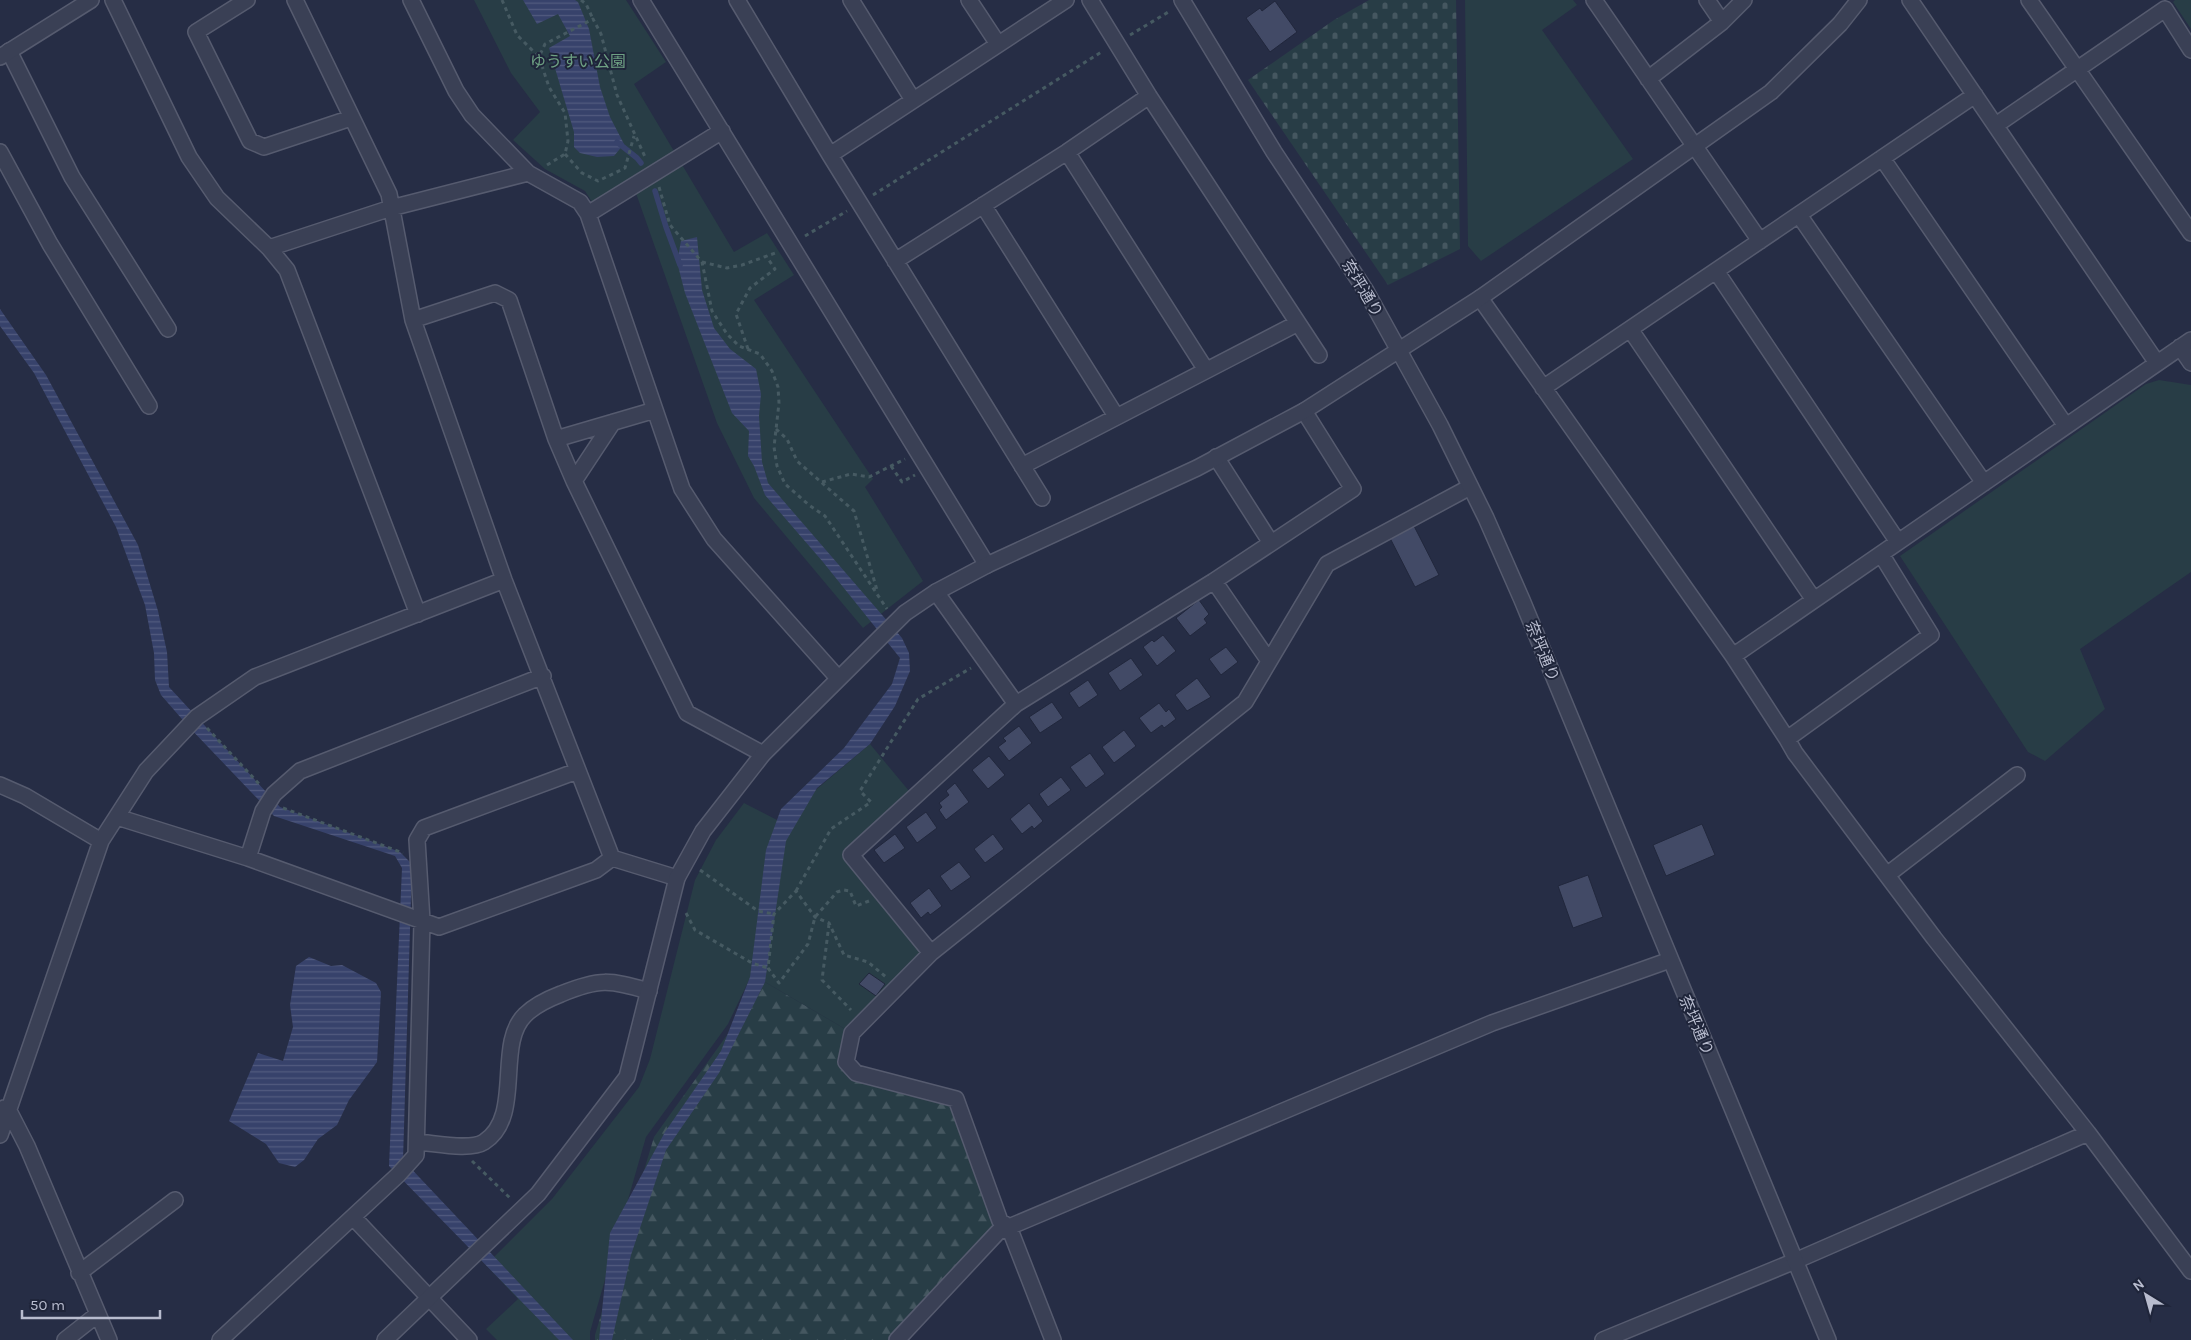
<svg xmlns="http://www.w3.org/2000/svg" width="2191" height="1340" font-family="Karla,'Noto Sans JP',sans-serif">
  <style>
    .forest { fill: url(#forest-firs) }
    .cemetery { fill: url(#cemetery-stones) }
    .green { fill: #283d46 }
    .water { fill: url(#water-rules) }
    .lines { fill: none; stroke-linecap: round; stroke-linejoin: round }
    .stream { stroke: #37426b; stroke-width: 5.5 }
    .building { fill: #424a66; stroke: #21273c }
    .minor-casing { stroke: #565b6f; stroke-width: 18 }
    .tertiary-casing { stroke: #565b6f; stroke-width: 18 }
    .path { stroke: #465a62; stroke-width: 3; stroke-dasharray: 4 4; stroke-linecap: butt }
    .minor { stroke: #3a4055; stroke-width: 15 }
    .tertiary { stroke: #3a4055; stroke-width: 15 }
    .labels { text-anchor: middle; stroke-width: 4; stroke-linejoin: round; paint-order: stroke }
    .park-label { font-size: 16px; fill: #6ea083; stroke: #1f253a }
    .street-label { font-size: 16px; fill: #b8bcce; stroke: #1f253a }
  </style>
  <defs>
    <pattern id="forest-firs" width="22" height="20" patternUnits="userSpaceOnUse" patternTransform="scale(1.25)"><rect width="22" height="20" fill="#283d46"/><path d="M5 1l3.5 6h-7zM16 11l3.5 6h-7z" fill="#455760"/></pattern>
    <pattern id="cemetery-stones" width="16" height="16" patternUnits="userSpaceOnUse" patternTransform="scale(1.25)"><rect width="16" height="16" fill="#283d46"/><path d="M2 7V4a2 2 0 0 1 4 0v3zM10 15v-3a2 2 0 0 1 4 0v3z" fill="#455760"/></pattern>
    <pattern id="water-rules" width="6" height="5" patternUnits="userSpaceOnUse" patternTransform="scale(1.25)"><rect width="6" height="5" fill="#37426b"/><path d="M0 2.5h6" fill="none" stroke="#525b7f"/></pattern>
  </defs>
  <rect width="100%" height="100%" fill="#262d45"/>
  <!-- forest -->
  <path class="forest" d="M 765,982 L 852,1033 L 846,1062 L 956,1099 L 1000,1221 L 897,1340 L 595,1340 L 595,1335 L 654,1137 Z"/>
  <!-- cemetery -->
  <path class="cemetery" d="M 1369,0 L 1456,0 L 1460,249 L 1388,285 L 1248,80 L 1334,20 Z"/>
  <!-- green -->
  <path class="green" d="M 474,0 L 626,0 L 666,62 L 634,84 L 734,252 L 767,233 L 794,275 L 754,300 L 873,479 L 865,487 L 923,581 L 863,628 L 754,498 L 717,423 L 631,179 L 592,202 L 585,191 L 545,169 L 513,140 L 540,112 L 511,73 Z
    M 1465,0 L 1573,0 L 1577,5 L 1542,30 L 1633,159 L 1481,261 L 1468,246 Z
    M 2175,0 L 2191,0 L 2191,29 L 2173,2 Z
    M 2159,380 L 2191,385 L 2191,572 L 2080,649 L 2105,709 L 2045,761 L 2028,752 L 1900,556 L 2146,384 Z
    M 870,744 L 914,797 L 851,855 L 931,953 L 852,1033 L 765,982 L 750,978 L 728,1024 L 646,1137 L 590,1332 L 590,1340 L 497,1340 L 486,1329 L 518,1299 L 486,1265 L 552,1199 L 639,1087 L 650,1059 L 695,880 L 716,840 L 744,803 L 779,821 Z"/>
  <!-- water -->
  <path class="water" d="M 523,0 L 575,0 L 578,2 L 589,29 L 600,87 L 610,117 L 624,144 L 614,156 L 597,157 L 580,153 L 574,147 L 574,132 L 549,48 L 570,36 L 558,14 L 537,24 Z
    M 697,237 L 702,290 L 714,328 L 730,349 L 756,369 L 761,394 L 759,416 L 762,462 L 768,483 L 902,638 L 909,653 L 910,671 L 895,706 L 870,744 L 817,788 L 786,841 L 765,982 L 719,1073 L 666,1150 L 631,1255 L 612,1340 L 599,1340 L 610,1233 L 665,1132 L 721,1051 L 750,977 L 766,850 L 781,809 L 844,748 L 892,684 L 900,658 L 823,562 L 765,495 L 754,466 L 748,456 L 749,431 L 732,413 L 685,293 L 677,262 L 681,241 Z
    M 0,309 L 46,375 L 138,545 L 158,611 L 167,652 L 169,687 L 280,807 L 400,852 L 412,864 L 403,1160 L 573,1340 L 559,1340 L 389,1166 L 402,868 L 395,856 L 274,816 L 188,726 L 161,695 L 155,680 L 154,653 L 145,605 L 116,527 L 34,373 L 0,326 Z
    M 309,957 L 331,966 L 342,965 L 376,983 L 381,992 L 377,1062 L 349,1100 L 337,1125 L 318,1139 L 304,1160 L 295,1167 L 279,1163 L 266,1144 L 229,1121 L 258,1053 L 283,1061 L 293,1027 L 290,1005 L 296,966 Z"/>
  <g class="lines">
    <!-- stream -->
    <path class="stream" d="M 617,142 L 637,158 L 641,163
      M 655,191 L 666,227 L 680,265"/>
  </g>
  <!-- building -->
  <path class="building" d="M 1275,1 L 1297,32 L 1270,52 L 1246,18 L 1260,8 L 1262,11 Z
    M 1414,526 L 1439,575 L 1415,587 L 1390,538 Z
    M 1199,600 L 1209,614 L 1204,619 L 1207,623 L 1190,636 L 1176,618 Z
    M 1163,635 L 1176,651 L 1157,666 L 1143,647 L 1152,640 L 1154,642 Z
    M 1226,647 L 1238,662 L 1221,675 L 1209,659 Z
    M 1131,658 L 1143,675 L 1120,691 L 1108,673 Z
    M 1197,678 L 1211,697 L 1187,711 L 1175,695 Z
    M 1088,680 L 1098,695 L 1079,708 L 1069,693 Z
    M 1052,702 L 1063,718 L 1040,733 L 1029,717 Z
    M 1159,703 L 1166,712 L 1169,709 L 1176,719 L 1164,728 L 1162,725 L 1151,733 L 1139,718 Z
    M 1019,726 L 1032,743 L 1009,761 L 998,747 L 1006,741 L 1003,738 Z
    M 1124,730 L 1136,746 L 1114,763 L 1102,747 Z
    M 1090,753 L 1105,774 L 1086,788 L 1070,767 Z
    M 989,756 L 1005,775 L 988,789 L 972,770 Z
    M 1061,777 L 1071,790 L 1048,807 L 1039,794 Z
    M 955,783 L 969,802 L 946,820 L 939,810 L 942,807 L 939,803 L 949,795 L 946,791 Z
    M 1029,803 L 1043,821 L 1034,829 L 1032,826 L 1022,834 L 1010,819 Z
    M 926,812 L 937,828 L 917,843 L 906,827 Z
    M 1702,824 L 1715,855 L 1666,876 L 1653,845 Z
    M 895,834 L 905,848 L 884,863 L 874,850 Z
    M 993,834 L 1004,849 L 985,863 L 974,849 Z
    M 959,862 L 971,877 L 951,891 L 940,876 Z
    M 1588,875 L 1603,917 L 1573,928 L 1558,886 Z
    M 929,888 L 942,906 L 930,915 L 928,912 L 921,918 L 910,903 Z
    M 869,973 L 885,984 L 876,996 L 859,984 Z"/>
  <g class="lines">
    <!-- minor casing -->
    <g class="minor-casing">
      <path id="minor" d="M 113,0 L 189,157 L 217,198 L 269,248 L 287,270 L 418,614
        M 247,0 L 196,32 L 250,141 L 264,147 L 351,118
        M 295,0 L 389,194 L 413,320 L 504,580 L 612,858
        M 411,0 L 456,91 L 472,115 L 528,173 L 580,202 L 588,214 L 682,489 L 714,539 L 838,678
        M 641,0 L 987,565
        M 737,0 L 830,155 L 1042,498
        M 851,0 L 913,100
        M 969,0 L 998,44
        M 1090,0 L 1149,96 L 1319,355
        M 1594,0 L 1760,241
        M 1707,0 L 1722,22
        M 1910,0 L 2157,363
        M 2029,0 L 2191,233
        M 9,51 L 72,177 L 168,329
        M 1648,79 L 1722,22 L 1744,0
        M 1996,125 L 2165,9 L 2191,50
        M 0,152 L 50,244 L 149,406
        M 1067,152 L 1206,370
        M 830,155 L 1066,0
        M 1882,158 L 2066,426
        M 983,205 L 1116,416
        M 588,214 L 722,131
        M 1799,215 L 1984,483
        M 269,248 L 391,208 L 528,173
        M 895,261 L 1067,152 L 1149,96
        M 1716,271 L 1898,542
        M 1480,298 L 1733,656 L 1787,739 L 1931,635 L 1881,554
        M 413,320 L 495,293 L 509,300 L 556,439 L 574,481 L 687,713 L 763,754
        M 1630,329 L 1814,600
        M 2180,347 L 2191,363
        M 1543,388 L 1975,95
        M 556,439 L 655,410
        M 1216,457 L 1271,543
        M 1022,466 L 1298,323
        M 574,481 L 613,422
        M 1214,581 L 1269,661
        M 936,592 L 1016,704
        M 1733,656 L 2191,340
        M 1787,739 L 1795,753 L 1934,938 L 2088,1133 L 2191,1271
        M 0,785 L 25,796 L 101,841
        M 117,817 L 248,858 L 439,927 L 596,870 L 612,858
        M 248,858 L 263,811 L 274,794 L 300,771 L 543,676
        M 612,858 L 677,878
        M 1887,875 L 2017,775
        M 931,953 L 851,855 L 1016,704 L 1214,581 L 1353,489 L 1304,411
        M 4,1108 L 9,1111 L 27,1146 L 109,1340
        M 0,1135 L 101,841 L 146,771 L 197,717 L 255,677 L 504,580
        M 417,1142 C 434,1143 470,1151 484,1142 C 524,1117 495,1044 525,1015 C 535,1005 548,999 561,994 C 600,978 609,980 649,991
        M 353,1217 L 469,1340
        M 79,1273 L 175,1200
        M 65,1340 L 98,1314
        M 220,1340 L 398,1175 L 416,1155 L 422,921 L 417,840 L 424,828 L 577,771
        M 897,1340 L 998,1232 L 1009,1227 L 1000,1221 L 956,1099 L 856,1073 L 846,1062 L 852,1033 L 931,953 L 1245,702 L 1327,564 L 1470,487
        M 1053,1340 L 1009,1227 L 1492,1023 L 1670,960
        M 1603,1340 L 1795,1261 L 2088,1133"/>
    </g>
    <!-- tertiary casing -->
    <g class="tertiary-casing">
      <path id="tertiary" d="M 1182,0 L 1274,152 L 1366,291 L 1440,425 L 1486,518 L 1522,600 L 1828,1340
        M 0,57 L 91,0
        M 385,1340 L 538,1194 L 627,1077 L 677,878 L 703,831 L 763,754 L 905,613 L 936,592 L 987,565 L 1197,468 L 1304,411 L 1399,350 L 1480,298 L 1771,92 L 1840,24 L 1859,0"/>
    </g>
    <!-- path -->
    <path class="path" d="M 502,0 L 517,35 L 539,57
      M 581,0 L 586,4 L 593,19
      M 1130,35 L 1170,11
      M 565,154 L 582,173 L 598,181 L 625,168 L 634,136
      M 547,165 L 565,154 L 568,141 L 565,113 L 549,87 L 539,57 L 545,44 L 593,19 L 601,34 L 617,95 L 646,159
      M 659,187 L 670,225 L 702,262 L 712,311 L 727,334 L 739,346 L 760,354 L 772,371 L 778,387 L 779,403 L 774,447 L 777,466 L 785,484 L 809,505 L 825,516 L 887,609
      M 873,195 L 1103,51
      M 805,236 L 847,211
      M 702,262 L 727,268 L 742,265 L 778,252
      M 748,349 L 736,314 L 750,288 L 775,269 L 766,256
      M 776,429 L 787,439 L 797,461 L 854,511 L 877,590
      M 891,466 L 902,482 L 915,475
      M 822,482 L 851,474 L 869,477 L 905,459
      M 207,728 L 261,786
      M 283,808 L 403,853
      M 700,870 L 758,911 L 774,914
      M 796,891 L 831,829 L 871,802 L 860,791 L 918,699 L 971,668
      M 869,901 L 856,906 L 850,891 L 844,890 L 837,892 L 815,917 L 808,944 L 779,983 L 768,968 L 774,914 L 796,891 L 815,917 L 829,923 L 844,955 L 868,962 L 886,977
      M 686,913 L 695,930 L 752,963 L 768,968
      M 829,924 L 822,980 L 851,1010
      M 472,1161 L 511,1199"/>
    <!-- minor -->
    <use href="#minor" class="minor"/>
    <!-- tertiary -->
    <use href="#tertiary" class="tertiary"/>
  </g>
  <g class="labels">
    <!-- park labels -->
    <g class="park-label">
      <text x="578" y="67">ゆうすい公園</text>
    </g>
    <!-- street labels -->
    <g class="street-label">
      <text transform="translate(1363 288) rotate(59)" y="6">奈坪通り</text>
      <text transform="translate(1543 651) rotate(68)" y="6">奈坪通り</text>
      <text transform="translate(1697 1025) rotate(67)" y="6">奈坪通り</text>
    </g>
  </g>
  <!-- north arrow -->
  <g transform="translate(2146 1295) rotate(323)" stroke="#1f253a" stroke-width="4" paint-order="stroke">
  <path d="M0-4L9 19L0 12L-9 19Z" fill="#b8bcce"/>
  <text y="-8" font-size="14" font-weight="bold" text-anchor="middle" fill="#b8bcce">N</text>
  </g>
  <!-- scale -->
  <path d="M22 1310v8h138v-8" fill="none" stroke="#b8bcce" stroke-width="2.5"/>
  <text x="30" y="1310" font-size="15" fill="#b8bcce" stroke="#1f253a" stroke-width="4" paint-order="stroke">50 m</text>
</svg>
